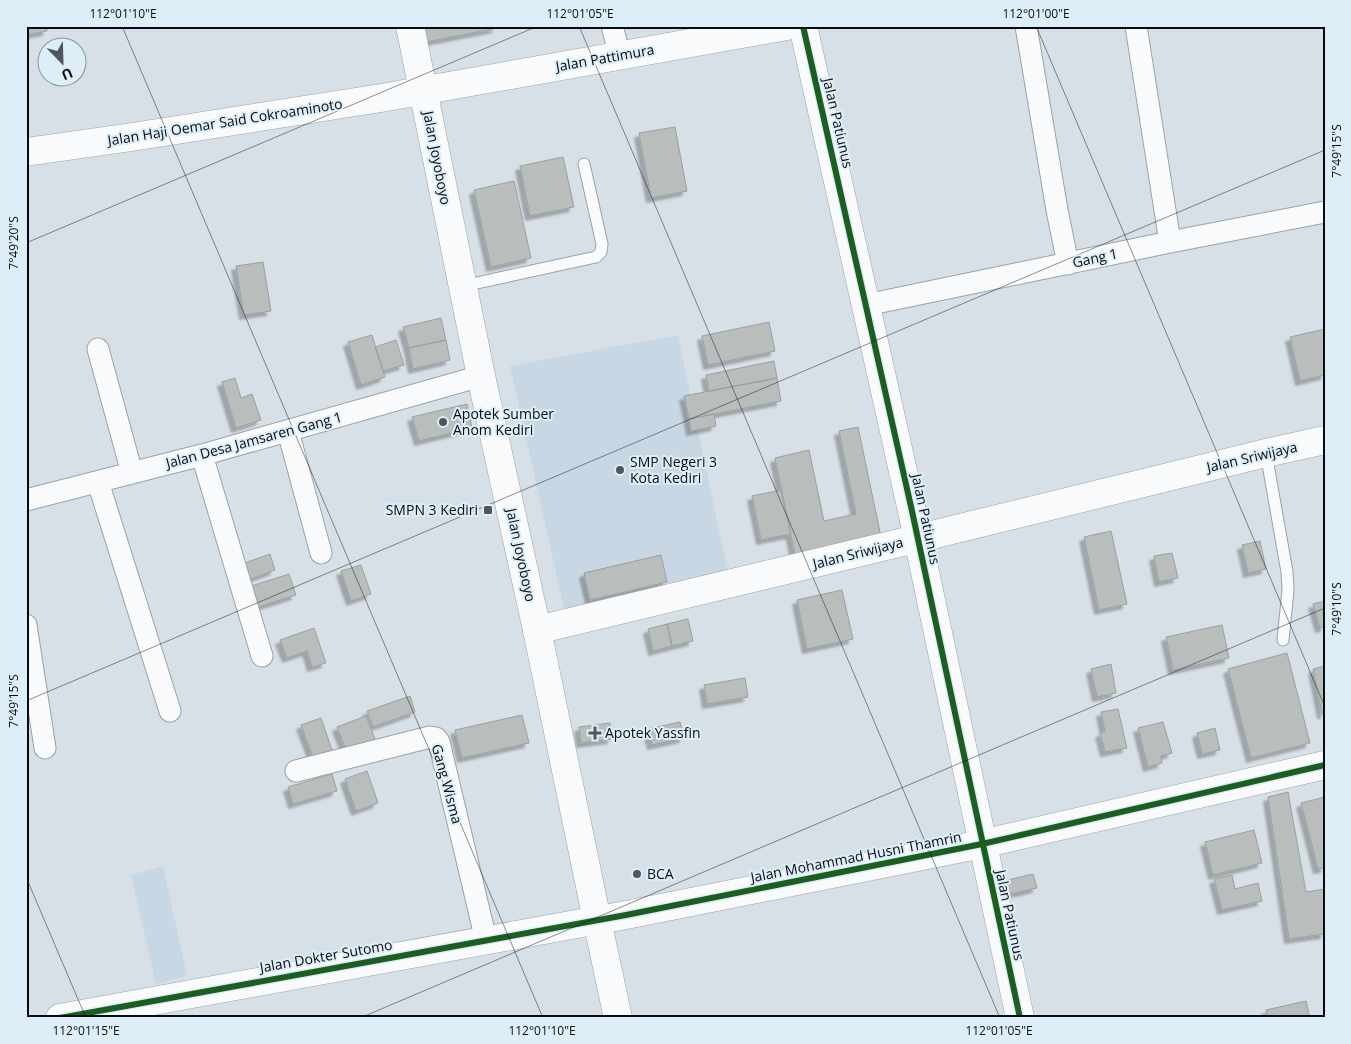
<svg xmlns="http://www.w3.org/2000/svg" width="1351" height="1044" font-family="'Open Sans',sans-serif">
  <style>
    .built { fill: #c7d7e3 }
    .building { fill: #b9bebd; stroke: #9a9f9f; filter: url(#shadow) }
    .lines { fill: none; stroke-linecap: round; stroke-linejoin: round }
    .service-casing { stroke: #9ca2a7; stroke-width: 13 }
    .minor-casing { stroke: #9ca2a7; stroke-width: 23 }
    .tertiary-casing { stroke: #9ca2a7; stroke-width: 29 }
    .secondary-casing { stroke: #9ca2a7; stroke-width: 29 }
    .service { stroke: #f9fafb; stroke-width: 11 }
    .minor { stroke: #f9fafb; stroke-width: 21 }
    .tertiary { stroke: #f9fafb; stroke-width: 28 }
    .secondary { stroke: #f9fafb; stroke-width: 28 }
    .cycleway-casing { stroke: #deeef9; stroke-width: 9 }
    .cycleway { stroke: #1b5e20; stroke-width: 6 }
    .ticks { fill: none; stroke: #070c10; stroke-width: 1; stroke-opacity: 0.45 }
    .poi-dot { fill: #50565b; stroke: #deeef9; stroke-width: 2 }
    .labels { text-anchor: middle; stroke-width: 4; stroke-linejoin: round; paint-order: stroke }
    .street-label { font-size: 14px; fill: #070c10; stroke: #deeef9 }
    .poi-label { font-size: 14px; fill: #070c10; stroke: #deeef9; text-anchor: start }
    .neatline { fill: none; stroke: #070c10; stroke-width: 2 }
    .ticks-label { font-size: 12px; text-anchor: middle; fill: #070c10 }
  </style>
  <defs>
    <filter id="shadow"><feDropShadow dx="-4.5" dy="4.5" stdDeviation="1" flood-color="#0004"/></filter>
  </defs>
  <rect width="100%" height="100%" fill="#d7e0e6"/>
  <!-- built -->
  <path class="built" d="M 678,335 L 728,573 L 564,609 L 510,366 Z
    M 163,866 L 187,976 L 156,984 L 131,875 Z"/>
  <!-- building -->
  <path class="building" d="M 26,26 L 47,26 L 47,31 L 26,35 Z
    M 423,26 L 496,26 L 497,28 L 426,42 Z
    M 675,127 L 687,191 L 651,198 L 639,133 Z
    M 563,157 L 574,207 L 530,216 L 520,166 Z
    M 514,181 L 531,258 L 491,267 L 474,190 Z
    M 263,262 L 271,311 L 244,315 L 236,266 Z
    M 441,318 L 446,340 L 409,348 L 403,327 Z
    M 769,322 L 775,351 L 708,365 L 702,336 Z
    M 1325,329 L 1325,375 L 1300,381 L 1290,337 Z
    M 372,335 L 385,377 L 361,385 L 348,342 Z
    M 396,340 L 404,365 L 383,371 L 375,347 Z
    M 446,340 L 450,360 L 413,369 L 409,348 Z
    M 774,361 L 777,378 L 709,391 L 706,375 Z
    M 235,378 L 241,398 L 252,394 L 261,420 L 236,428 L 222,382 Z
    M 777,378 L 781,401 L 689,419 L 684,396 Z
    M 467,404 L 472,428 L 419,441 L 412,417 Z
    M 714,414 L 716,426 L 691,431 L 689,419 Z
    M 858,427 L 881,537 L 795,555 L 775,458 L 809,450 L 824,521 L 856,514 L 839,431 Z
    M 781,490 L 791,534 L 761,540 L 752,496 Z
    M 1111,531 L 1127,604 L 1099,610 L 1084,537 Z
    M 1260,541 L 1266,569 L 1248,573 L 1242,545 Z
    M 1172,553 L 1178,578 L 1159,582 L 1154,556 Z
    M 270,554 L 275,570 L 245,581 L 239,565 Z
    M 661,555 L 667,582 L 590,600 L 584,573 Z
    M 361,565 L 371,594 L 351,601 L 341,571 Z
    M 289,574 L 296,595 L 255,608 L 248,587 Z
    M 842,590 L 853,639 L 807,649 L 797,600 Z
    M 1325,601 L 1325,627 L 1320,628 L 1313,604 Z
    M 688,619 L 693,641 L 672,646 L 667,624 Z
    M 667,624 L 672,646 L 653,651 L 648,629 Z
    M 1222,625 L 1229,658 L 1173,670 L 1166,637 Z
    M 314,628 L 326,663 L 312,667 L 307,651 L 287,658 L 280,640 Z
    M 1287,653 L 1310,743 L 1251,758 L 1228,669 Z
    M 1111,664 L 1116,693 L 1097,697 L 1091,669 Z
    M 1325,666 L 1325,714 L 1322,714 L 1313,669 Z
    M 745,678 L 748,697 L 707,704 L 704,685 Z
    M 410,696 L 415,712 L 373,727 L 367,711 Z
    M 1118,709 L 1127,748 L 1105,752 L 1100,733 L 1105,732 L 1101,712 Z
    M 522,715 L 529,743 L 462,758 L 455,730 Z
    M 366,716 L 375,739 L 346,750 L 337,727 Z
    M 321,718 L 332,750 L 313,757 L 301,725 Z
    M 680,722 L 684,738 L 652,745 L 648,729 Z
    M 1163,722 L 1172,753 L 1161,756 L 1162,763 L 1148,767 L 1138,728 Z
    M 610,723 L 612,739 L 581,743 L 579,727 Z
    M 1215,728 L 1220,750 L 1202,754 L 1197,733 Z
    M 367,771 L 378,803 L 356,811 L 345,779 Z
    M 332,774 L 337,791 L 293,804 L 288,787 Z
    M 1288,792 L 1306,892 L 1325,889 L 1325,934 L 1289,939 L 1268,797 Z
    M 1325,797 L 1325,868 L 1318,869 L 1301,803 Z
    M 1254,830 L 1262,863 L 1213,875 L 1205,842 Z
    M 1033,874 L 1037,888 L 1002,896 L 999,882 Z
    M 1232,875 L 1235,889 L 1258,883 L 1262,901 L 1222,910 L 1214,879 Z
    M 1306,1001 L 1310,1018 L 1268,1018 L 1266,1010 Z"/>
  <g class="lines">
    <!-- service casing -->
    <g class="service-casing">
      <path id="service" d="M 463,286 L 596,257 L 601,252 L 602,244 L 584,164
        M 1266,453 L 1287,572 L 1288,590 L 1283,640"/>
    </g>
    <!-- minor casing -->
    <g class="minor-casing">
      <path id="minor" d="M 612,26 L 620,56
        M 1026,26 L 1057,210 L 1068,264
        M 1136,26 L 1170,242
        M 866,305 L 1170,242 L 1325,212
        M 98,349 L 132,473
        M 288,431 L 321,553
        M 202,455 L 262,656
        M 98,482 L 170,711
        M 26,500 L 202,455 L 481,376
        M 26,625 L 45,748
        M 296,771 L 430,737 L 436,738 L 439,742 L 486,940"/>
    </g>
    <!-- tertiary casing -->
    <g class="tertiary-casing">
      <path id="tertiary" d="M 803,26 L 912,511 L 1020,1018
        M 537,630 L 899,543 L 1266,453 L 1325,440
        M 60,1018 L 626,915 L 982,844 L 1325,765"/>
    </g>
    <!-- secondary casing -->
    <g class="secondary-casing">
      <path id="secondary" d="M 410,26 L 481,376 L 537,630 L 597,920 L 618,1018
        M 26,152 L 132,137 L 381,98 L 787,26"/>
    </g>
    <!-- service -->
    <use href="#service" class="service"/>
    <!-- minor -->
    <use href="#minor" class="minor"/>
    <!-- tertiary -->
    <use href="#tertiary" class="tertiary"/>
    <!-- secondary -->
    <use href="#secondary" class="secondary"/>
    <!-- cycleway casing -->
    <g class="cycleway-casing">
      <path id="cycleway" d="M 803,26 L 912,511 L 1020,1018
        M 60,1018 L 626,915 L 982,844 L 1325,765"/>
    </g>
    <!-- cycleway -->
    <use href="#cycleway" class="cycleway"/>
  </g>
  <!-- ticks -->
  <path class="ticks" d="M 122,26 L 543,1018M 579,26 L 1000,1018M 1036,26 L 1325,707M 26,243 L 538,26M 26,701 L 1325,150M 26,877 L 86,1018M 360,1018 L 1325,608"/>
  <!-- markers -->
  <g class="poi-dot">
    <circle cx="443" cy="422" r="5"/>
    <circle cx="620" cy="470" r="5"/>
    <rect x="483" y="505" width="10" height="10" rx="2.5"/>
    <path d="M592.5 725.5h5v5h5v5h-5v5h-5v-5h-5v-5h5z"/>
    <circle cx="637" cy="874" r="5"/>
  </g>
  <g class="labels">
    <!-- street labels -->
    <g class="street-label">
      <text transform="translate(605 58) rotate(-10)" y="5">Jalan Pattimura</text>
      <text transform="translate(225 122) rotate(-9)" y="5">Jalan Haji Oemar Said Cokroaminoto</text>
      <text transform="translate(838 123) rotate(77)" y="5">Jalan Patiunus</text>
      <text transform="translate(437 158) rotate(79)" y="5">Jalan Joyoboyo</text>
      <text transform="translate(1095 258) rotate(-12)" y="5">Gang 1</text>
      <text transform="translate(254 440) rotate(-15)" y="5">Jalan Desa Jamsaren Gang 1</text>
      <text transform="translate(1252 457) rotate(-13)" y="5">Jalan Sriwijaya</text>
      <text transform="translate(926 519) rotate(78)" y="5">Jalan Patiunus</text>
      <text transform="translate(858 553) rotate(-14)" y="5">Jalan Sriwijaya</text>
      <text transform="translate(521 555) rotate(78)" y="5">Jalan Joyoboyo</text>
      <text transform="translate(447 784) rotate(75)" y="5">Gang Wisma</text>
      <text transform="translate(856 857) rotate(-11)" y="5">Jalan Mohammad Husni Thamrin</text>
      <text transform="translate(1010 915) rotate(78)" y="5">Jalan Patiunus</text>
      <text transform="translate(326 956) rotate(-10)" y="5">Jalan Dokter Sutomo</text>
    </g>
    <!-- poi labels -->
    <g class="poi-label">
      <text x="453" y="419">Apotek Sumber<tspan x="453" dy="16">Anom Kediri</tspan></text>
      <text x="630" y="467">SMP Negeri 3<tspan x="630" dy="16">Kota Kediri</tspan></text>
      <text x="478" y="515" text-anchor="end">SMPN 3 Kediri</text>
      <text x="605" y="738">Apotek Yassfin</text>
      <text x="647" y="879">BCA</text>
    </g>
  </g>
  <!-- border -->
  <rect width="1351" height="1044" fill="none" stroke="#deeef9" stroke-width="55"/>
  <!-- north arrow -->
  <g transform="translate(62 62) rotate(157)"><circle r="24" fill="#deeef9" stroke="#88949c"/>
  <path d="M0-4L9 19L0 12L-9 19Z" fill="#50565b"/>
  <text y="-8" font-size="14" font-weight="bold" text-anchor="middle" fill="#070c10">U</text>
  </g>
  <rect x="28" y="28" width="1296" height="988" class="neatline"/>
  <g class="ticks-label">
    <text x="123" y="18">112°01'10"E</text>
    <text x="580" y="18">112°01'05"E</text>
    <text x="1036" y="18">112°01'00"E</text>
    <text transform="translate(1337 151) rotate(-90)" y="4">7°49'15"S</text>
    <text transform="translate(14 243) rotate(-90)" y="4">7°49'20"S</text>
    <text transform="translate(1337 609) rotate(-90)" y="4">7°49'10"S</text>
    <text transform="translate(14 701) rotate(-90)" y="4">7°49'15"S</text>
    <text x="86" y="1035">112°01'15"E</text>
    <text x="542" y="1035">112°01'10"E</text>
    <text x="999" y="1035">112°01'05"E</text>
  </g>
</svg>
